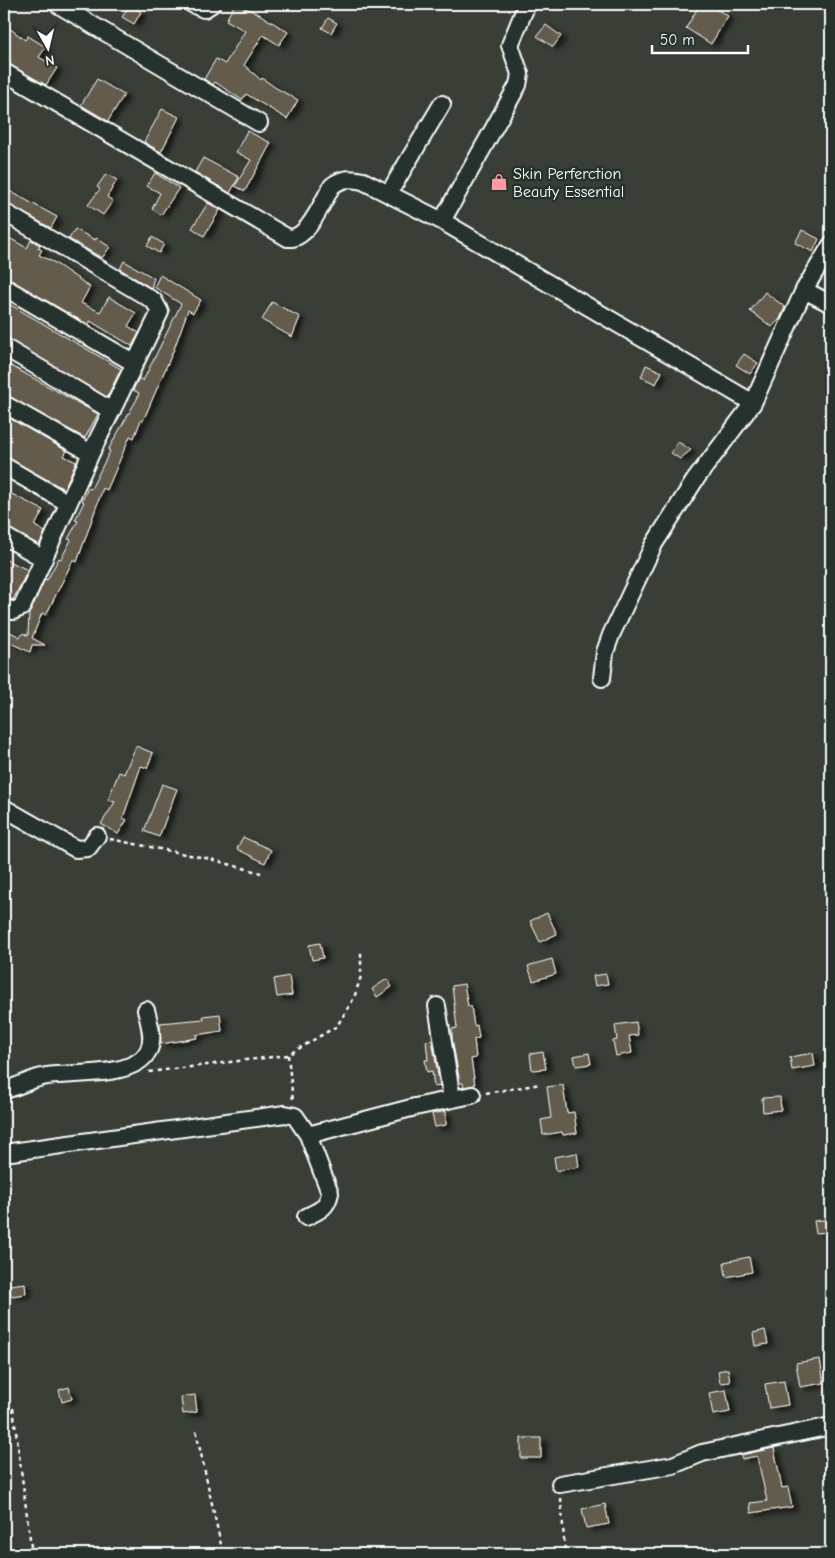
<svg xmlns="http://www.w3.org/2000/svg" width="835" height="1558" font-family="'Comic Neue',sans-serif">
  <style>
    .building { fill: #645b4e; stroke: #fff; filter: url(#shadow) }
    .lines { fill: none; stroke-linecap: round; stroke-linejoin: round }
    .minor-casing { stroke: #fff; stroke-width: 20 }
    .path { stroke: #fff; stroke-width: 2.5; stroke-dasharray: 4 4; stroke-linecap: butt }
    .minor { stroke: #26332d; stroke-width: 16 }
    .labels { text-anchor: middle; stroke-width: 5; stroke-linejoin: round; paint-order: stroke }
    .poi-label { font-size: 16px; fill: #fff; stroke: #26332d; text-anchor: start }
  </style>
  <defs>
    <filter id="shadow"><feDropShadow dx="5.5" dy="3" stdDeviation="2.5" flood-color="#0009"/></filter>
  </defs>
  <rect width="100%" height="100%" fill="#393f37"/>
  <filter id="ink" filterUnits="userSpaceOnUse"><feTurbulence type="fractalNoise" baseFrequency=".02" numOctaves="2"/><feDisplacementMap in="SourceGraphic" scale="10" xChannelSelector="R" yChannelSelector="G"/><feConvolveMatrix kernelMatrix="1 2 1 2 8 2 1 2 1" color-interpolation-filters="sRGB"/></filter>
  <g filter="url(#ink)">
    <!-- building -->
    <path class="building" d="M 235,4 L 259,14 L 288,32 L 279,45 L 263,35 L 244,65 L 261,80 L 262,78 L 276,88 L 298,100 L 287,119 L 246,94 L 242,100 L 215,82 L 213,85 L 204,79 L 216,59 L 225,64 L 245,31 L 226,20 Z
      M 700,4 L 708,4 L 728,16 L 711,44 L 686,28 Z
      M 130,5 L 141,12 L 134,24 L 122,17 Z
      M 328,18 L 337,23 L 331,33 L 322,28 Z
      M 4,24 L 25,40 L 28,36 L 46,47 L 39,57 L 57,68 L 46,85 L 4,62 Z
      M 546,25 L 561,36 L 553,47 L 537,36 Z
      M 97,79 L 124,95 L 108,121 L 81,105 Z
      M 162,109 L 179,117 L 161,152 L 144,142 Z
      M 247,131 L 271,143 L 245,191 L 235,186 L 251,160 L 236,152 Z
      M 203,158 L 239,177 L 230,193 L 195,172 Z
      M 155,173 L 179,188 L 161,215 L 152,209 L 160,193 L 147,186 Z
      M 106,174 L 117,180 L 107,197 L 113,201 L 103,215 L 88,205 L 100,189 L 97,187 Z
      M 4,188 L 57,217 L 51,228 L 4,202 Z
      M 208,203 L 220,210 L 204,236 L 192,228 Z
      M 75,229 L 95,240 L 96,238 L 110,247 L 102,258 L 69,239 Z
      M 802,230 L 819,239 L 813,252 L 795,243 Z
      M 4,235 L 27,248 L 31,240 L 40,245 L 38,248 L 42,250 L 39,255 L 55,263 L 90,287 L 81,303 L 100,312 L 109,297 L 136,313 L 128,326 L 139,333 L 132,346 L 90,321 L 89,325 L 85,323 L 4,276 Z
      M 152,237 L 164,244 L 159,253 L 147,246 Z
      M 124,261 L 154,278 L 151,288 L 120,269 Z
      M 160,275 L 201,300 L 193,313 L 188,310 L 174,349 L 143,421 L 141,420 L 134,438 L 130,436 L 107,490 L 103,488 L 77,562 L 73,560 L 46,615 L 42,613 L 32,638 L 45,645 L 32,645 L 30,652 L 4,640 L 4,629 L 20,637 L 23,633 L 28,636 L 29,613 L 45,579 L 47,580 L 59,558 L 61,559 L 71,540 L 68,539 L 78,521 L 75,520 L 84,502 L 82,501 L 88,488 L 91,489 L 110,451 L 108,450 L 137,399 L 139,393 L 133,390 L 139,378 L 143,381 L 181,304 L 154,287 Z
      M 765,292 L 785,307 L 780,319 L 772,327 L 750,311 Z
      M 4,301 L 121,369 L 107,397 L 4,337 Z
      M 272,302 L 300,317 L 292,337 L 262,320 Z
      M 744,354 L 758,363 L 750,374 L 736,365 Z
      M 4,362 L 98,414 L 85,438 L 4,394 Z
      M 646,365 L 662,372 L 656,384 L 641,377 Z
      M 4,415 L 67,451 L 64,456 L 76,462 L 64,489 L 4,456 Z
      M 678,442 L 691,450 L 680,459 L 671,453 Z
      M 4,490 L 43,510 L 35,526 L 45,532 L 39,545 L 4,526 Z
      M 4,559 L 28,570 L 13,600 L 4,597 Z
      M 136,746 L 153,753 L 147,768 L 141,766 L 123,818 L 127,820 L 118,834 L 101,824 L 115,802 L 108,800 L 119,772 L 124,774 Z
      M 162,784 L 177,789 L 159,837 L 144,831 Z
      M 243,837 L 271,850 L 265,863 L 237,849 Z
      M 547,913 L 557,934 L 540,942 L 530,921 Z
      M 320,943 L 323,958 L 312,960 L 309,945 Z
      M 552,959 L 556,974 L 533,981 L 528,966 Z
      M 606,974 L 608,984 L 595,986 L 593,976 Z
      M 289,976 L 292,995 L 277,997 L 274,979 Z
      M 387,979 L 392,987 L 377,997 L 372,989 Z
      M 464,984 L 468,1006 L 471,1006 L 474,1026 L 477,1025 L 479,1038 L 474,1039 L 476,1058 L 471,1059 L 475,1085 L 464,1087 L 463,1083 L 460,1083 L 452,1038 L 452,1029 L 457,1028 L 452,986 Z
      M 220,1014 L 222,1031 L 196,1035 L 197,1038 L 161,1044 L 160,1023 L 204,1019 L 203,1016 Z
      M 636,1022 L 638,1035 L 629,1036 L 632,1053 L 616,1056 L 613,1041 L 617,1040 L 615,1025 Z
      M 432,1040 L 440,1086 L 434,1087 L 432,1071 L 427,1072 L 425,1060 L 428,1060 L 426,1041 Z
      M 543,1052 L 546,1069 L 532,1070 L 530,1054 Z
      M 589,1053 L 591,1064 L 576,1066 L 574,1056 Z
      M 813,1053 L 815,1066 L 792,1070 L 790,1057 Z
      M 563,1085 L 567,1113 L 574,1112 L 577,1133 L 563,1135 L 562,1132 L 543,1135 L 541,1120 L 551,1118 L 547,1087 Z
      M 780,1097 L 781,1110 L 763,1112 L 762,1098 Z
      M 446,1111 L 446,1125 L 435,1127 L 432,1114 Z
      M 577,1153 L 579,1167 L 556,1171 L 554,1157 Z
      M 831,1219 L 831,1232 L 816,1233 L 814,1221 Z
      M 749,1257 L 752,1272 L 726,1277 L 724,1262 Z
      M 25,1283 L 26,1294 L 11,1296 L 10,1285 Z
      M 765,1330 L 768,1344 L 755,1346 L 753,1333 Z
      M 820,1359 L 824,1383 L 800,1387 L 796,1363 Z
      M 728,1369 L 730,1382 L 720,1383 L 718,1371 Z
      M 784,1381 L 788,1405 L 769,1408 L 765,1384 Z
      M 69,1387 L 72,1399 L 62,1402 L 59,1390 Z
      M 726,1390 L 730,1412 L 713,1415 L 709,1393 Z
      M 195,1395 L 197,1412 L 183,1414 L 181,1397 Z
      M 521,1438 L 541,1438 L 541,1458 L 521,1458 Z
      M 774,1448 L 782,1488 L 788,1487 L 792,1507 L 751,1513 L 750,1503 L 767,1501 L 757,1456 L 742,1459 L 741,1455 Z
      M 605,1504 L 609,1524 L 586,1528 L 582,1509 Z"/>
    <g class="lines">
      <!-- minor casing -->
      <g class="minor-casing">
        <path id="minor" d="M 57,4 L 259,123
          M 192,4 L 204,9 L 212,4
          M 4,72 L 288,238 C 308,240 322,202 332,186 C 342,178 350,178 363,181 L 442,221 L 753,403
          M 389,193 L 442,104
          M 4,212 L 154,301 L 160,312 L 91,453 L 22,607 L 13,611 L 4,607
          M 442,221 L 518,85 L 520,74 L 510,45 L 527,4
          M 4,287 L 134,363
          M 804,290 L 831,304
          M 4,347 L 112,411
          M 4,404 L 91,453
          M 4,466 L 68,503
          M 4,536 L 44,559
          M 602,678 L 605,652 L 611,635 L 654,544 L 695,480 L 753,403 L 804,290 L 831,245
          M 4,808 L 76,849 L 88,848 L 97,836
          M 437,1006 L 452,1099
          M 4,1090 C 19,1087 32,1078 47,1076 C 73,1072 135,1078 148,1051 C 155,1040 149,1022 146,1010
          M 308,1135 L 415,1107 L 472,1095
          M 4,1153 L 285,1114 L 295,1116 L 308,1135 L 330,1193 C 327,1208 319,1211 306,1217
          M 560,1484 L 673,1465 L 702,1453 L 831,1426"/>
      </g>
      <!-- path -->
      <path class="path" d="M 110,839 L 210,859 L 261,873
        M 288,1055 L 293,1101
        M 149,1072 L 288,1055 L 337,1026 L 354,998 L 361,976 L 361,950
        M 486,1093 L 541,1084
        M 13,1408 L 32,1554
        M 196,1431 L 223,1554
        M 561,1498 L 565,1554"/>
      <!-- minor -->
      <use href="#minor" class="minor"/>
    </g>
  </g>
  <!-- icons -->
  <defs>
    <g id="shop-bare" transform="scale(1.35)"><path d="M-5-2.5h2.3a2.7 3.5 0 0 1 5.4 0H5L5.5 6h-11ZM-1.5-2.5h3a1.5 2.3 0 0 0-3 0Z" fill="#ff9aa2" stroke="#26332d" stroke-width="2.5" paint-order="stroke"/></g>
  </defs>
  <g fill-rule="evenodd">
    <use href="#shop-bare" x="499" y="182"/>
  </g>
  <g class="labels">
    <!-- poi labels -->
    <g class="poi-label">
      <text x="513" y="179">Skin Perferction<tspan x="513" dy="18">Beauty Essential</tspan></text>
    </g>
  </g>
  <!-- margin -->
  <rect width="835" height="1558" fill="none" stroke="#26332d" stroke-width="20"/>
  <rect x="10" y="10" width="815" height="1538" fill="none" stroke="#fff" stroke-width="2" filter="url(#ink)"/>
  <!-- north arrow -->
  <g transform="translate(48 48) rotate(172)" stroke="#26332d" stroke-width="4" paint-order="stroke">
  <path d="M0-4L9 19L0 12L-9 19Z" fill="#ffffff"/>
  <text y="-8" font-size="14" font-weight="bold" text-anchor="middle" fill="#ffffff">N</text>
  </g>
  <!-- scale -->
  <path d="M652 45v8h96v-8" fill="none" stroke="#ffffff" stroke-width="2.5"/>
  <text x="660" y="45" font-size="15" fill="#ffffff" stroke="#26332d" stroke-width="4" paint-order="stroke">50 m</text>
</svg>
